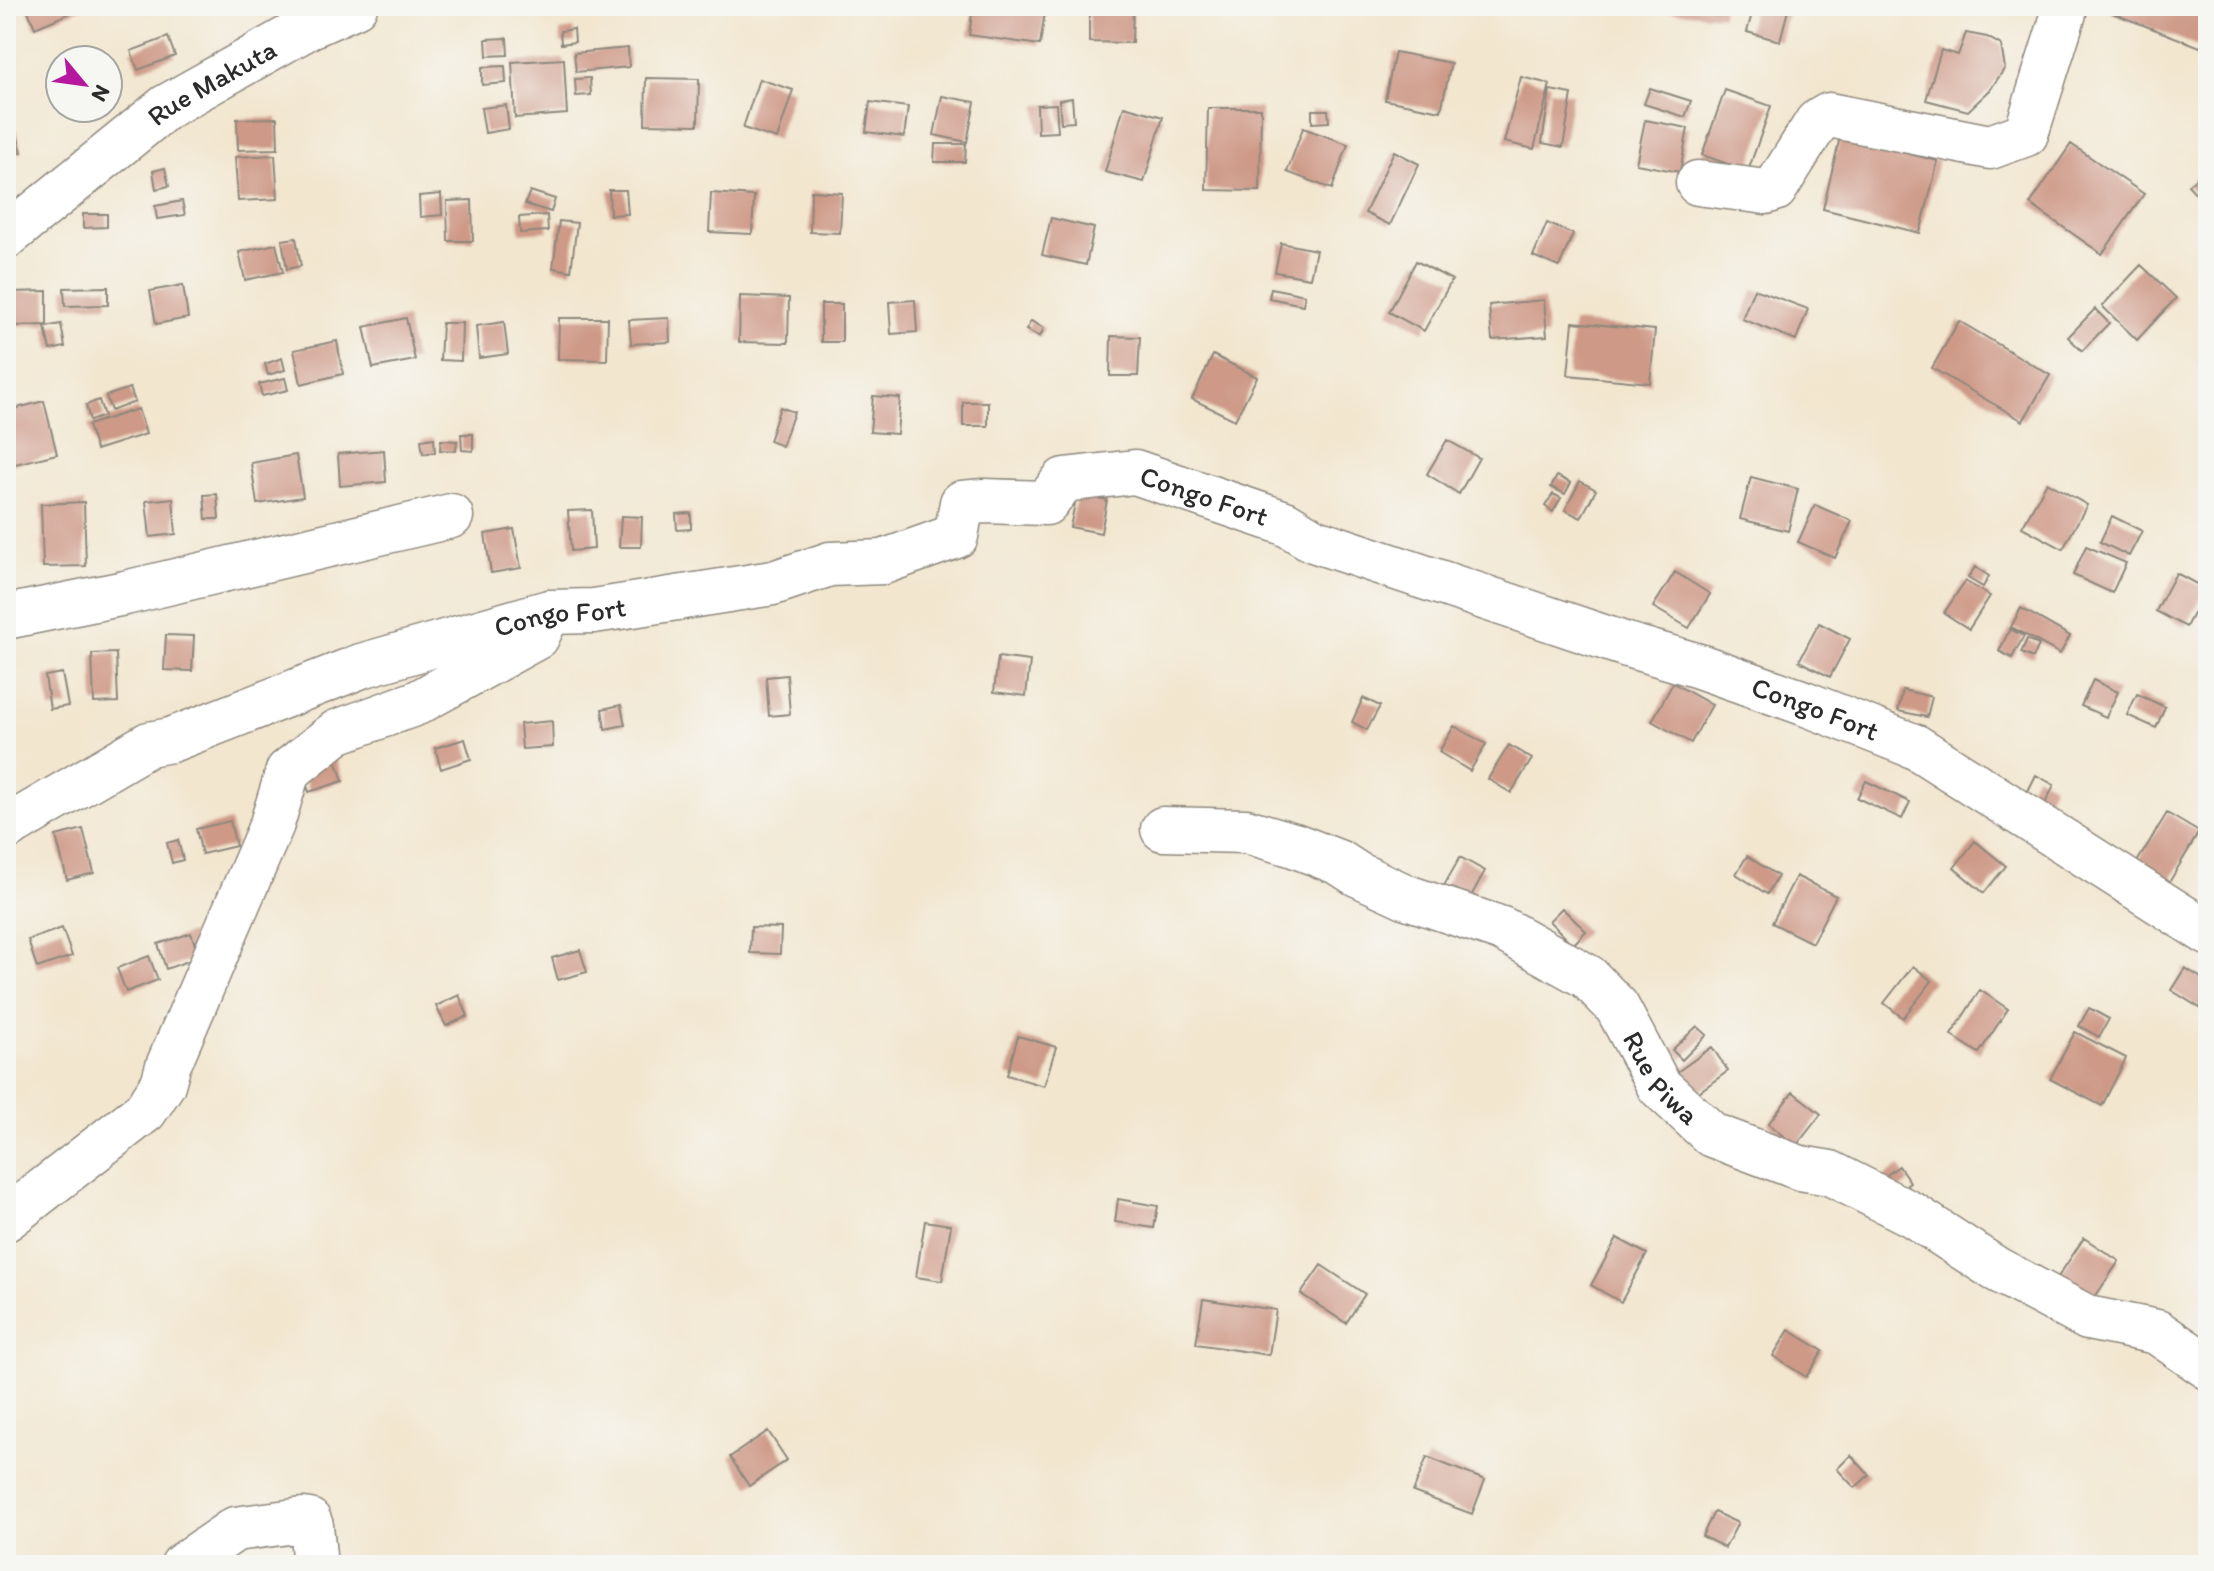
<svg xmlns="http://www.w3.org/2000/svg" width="2214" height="1571" font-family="Itim,sans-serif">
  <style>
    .building { fill: #ce9987 }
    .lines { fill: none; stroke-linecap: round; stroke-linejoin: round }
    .minor-casing { stroke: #8e887d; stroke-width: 47 }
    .minor { stroke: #fff; stroke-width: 44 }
    .labels { text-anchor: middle; stroke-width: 6; stroke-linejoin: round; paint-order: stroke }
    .street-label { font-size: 28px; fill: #2b2b2b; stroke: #f6f6f2 }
  </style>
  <rect width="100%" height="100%" fill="#f6f6f2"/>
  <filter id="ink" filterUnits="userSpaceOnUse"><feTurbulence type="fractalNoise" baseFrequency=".0125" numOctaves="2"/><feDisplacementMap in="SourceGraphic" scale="16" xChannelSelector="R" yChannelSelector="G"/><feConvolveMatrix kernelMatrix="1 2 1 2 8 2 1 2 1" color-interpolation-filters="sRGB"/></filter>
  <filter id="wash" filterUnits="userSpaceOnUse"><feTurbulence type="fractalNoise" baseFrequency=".006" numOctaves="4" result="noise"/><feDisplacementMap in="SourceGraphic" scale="32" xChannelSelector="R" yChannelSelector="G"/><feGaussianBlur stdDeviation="1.8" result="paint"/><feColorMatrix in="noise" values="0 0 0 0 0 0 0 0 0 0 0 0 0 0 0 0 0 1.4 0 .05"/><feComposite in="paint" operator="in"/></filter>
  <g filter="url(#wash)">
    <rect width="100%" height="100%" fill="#f2e6cf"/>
    <g id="blocks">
      <!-- building -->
      <path class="building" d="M 26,6 L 87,6 L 35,28 Z
        M 934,6 L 962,6 L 961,11 Z
        M 973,6 L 1046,6 L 1040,45 L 969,35 Z
        M 1089,6 L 1133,6 L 1132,43 L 1089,42 Z
        M 1211,6 L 1234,6 L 1234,12 L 1211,11 Z
        M 1637,6 L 1723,6 L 1722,16 L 1637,9 Z
        M 1754,6 L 1789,6 L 1780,41 L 1747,32 Z
        M 2115,6 L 2208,6 L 2208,50 L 2112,13 Z
        M 574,29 L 575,42 L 561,44 L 560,31 Z
        M 1966,33 L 1987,37 L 2001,45 L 2005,68 L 1990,90 L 1968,111 L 1926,100 L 1941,50 L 1958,55 Z
        M 168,37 L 175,56 L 138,70 L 131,51 Z
        M 507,38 L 508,55 L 487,56 L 486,39 Z
        M 628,48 L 629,67 L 576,72 L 574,53 Z
        M 1395,52 L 1451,63 L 1441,111 L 1385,100 Z
        M 564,59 L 567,114 L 515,118 L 512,62 Z
        M 505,66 L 506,83 L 482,85 L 482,67 Z
        M 1521,77 L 1550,84 L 1534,149 L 1504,142 Z
        M 590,78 L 591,95 L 576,96 L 575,79 Z
        M 646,78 L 699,79 L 698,125 L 645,124 Z
        M 759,79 L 793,90 L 777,139 L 743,128 Z
        M 1650,88 L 1691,101 L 1685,117 L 1644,104 Z
        M 1550,90 L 1572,94 L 1563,147 L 1542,143 Z
        M 1725,90 L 1771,106 L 1748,171 L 1702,155 Z
        M 942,96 L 975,102 L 967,142 L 934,135 Z
        M 1072,98 L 1074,122 L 1061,123 L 1059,100 Z
        M 7,99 L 22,152 L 6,157 L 6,100 Z
        M 870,102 L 908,107 L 904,137 L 866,132 Z
        M 1056,104 L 1058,132 L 1038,133 L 1037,105 Z
        M 506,105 L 509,129 L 485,133 L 481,108 Z
        M 1124,106 L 1163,117 L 1144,182 L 1105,172 Z
        M 1208,108 L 1261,108 L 1260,191 L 1206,190 Z
        M 1312,110 L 1328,110 L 1329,122 L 1312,123 Z
        M 277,118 L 278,149 L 238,150 L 237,119 Z
        M 1645,120 L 1688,128 L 1680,172 L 1636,164 Z
        M 1303,128 L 1348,144 L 1332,189 L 1287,172 Z
        M 1840,137 L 1938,161 L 1920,233 L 1823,209 Z
        M 935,144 L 966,144 L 965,162 L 934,162 Z
        M 2071,144 L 2144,194 L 2102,254 L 2030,204 Z
        M 1394,151 L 1419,164 L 1390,225 L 1365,213 Z
        M 275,155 L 278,199 L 238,201 L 235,157 Z
        M 2208,167 L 2208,207 L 2188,185 Z
        M 165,168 L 169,186 L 156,189 L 153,171 Z
        M 609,190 L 626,190 L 628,214 L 610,215 Z
        M 530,191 L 555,199 L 551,212 L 525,204 Z
        M 811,191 L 842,193 L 840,233 L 810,232 Z
        M 711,193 L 754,196 L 752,234 L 709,232 Z
        M 441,194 L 442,215 L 420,217 L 419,196 Z
        M 472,200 L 473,241 L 448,241 L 447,201 Z
        M 182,201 L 185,215 L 157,219 L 155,206 Z
        M 83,214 L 107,214 L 107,227 L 83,228 Z
        M 547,215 L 548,231 L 520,233 L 519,217 Z
        M 1051,218 L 1094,228 L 1086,265 L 1042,255 Z
        M 559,221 L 577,223 L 571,271 L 553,268 Z
        M 1547,223 L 1573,234 L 1559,267 L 1533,256 Z
        M 296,238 L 301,266 L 287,269 L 282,240 Z
        M 1281,243 L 1316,250 L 1310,278 L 1275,272 Z
        M 276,244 L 283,272 L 245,280 L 239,252 Z
        M 1416,261 L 1452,280 L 1424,331 L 1389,312 Z
        M 2141,265 L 2176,298 L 2137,340 L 2102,306 Z
        M 183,285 L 188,318 L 156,324 L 150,291 Z
        M 108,287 L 108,305 L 65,306 L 64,288 Z
        M 1271,288 L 1305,295 L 1303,305 L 1269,298 Z
        M 1754,289 L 1808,309 L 1796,340 L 1742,319 Z
        M 47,291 L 47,325 L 12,326 L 11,292 Z
        M 740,296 L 789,298 L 788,343 L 739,342 Z
        M 915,300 L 917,332 L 891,334 L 889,302 Z
        M 1544,300 L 1547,336 L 1492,340 L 1489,305 Z
        M 821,304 L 842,304 L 842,342 L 821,342 Z
        M 2095,309 L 2109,323 L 2082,351 L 2068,337 Z
        M 406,318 L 415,360 L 373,368 L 364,327 Z
        M 559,318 L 608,318 L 607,360 L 558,359 Z
        M 669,318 L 670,342 L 631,344 L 629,320 Z
        M 1031,321 L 1044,328 L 1040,337 L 1026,330 Z
        M 1959,321 L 2050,375 L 2023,421 L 1932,368 Z
        M 504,322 L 508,354 L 479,358 L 476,326 Z
        M 1573,322 L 1655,330 L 1650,383 L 1568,375 Z
        M 442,323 L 462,323 L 461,361 L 440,360 Z
        M 61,324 L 65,347 L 50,350 L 45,327 Z
        M 1111,336 L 1140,337 L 1138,376 L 1110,376 Z
        M 337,341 L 343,374 L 301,384 L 294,350 Z
        M 1213,355 L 1257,377 L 1235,420 L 1192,399 Z
        M 282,358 L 285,370 L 268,375 L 265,364 Z
        M 285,378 L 288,390 L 262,396 L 259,384 Z
        M 130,388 L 135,402 L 111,411 L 106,396 Z
        M 873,396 L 900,398 L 897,434 L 870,432 Z
        M 99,400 L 104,416 L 90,421 L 86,405 Z
        M 44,401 L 57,454 L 7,466 L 6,411 Z
        M 963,402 L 988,402 L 988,426 L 963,426 Z
        M 780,407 L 794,412 L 782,446 L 769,441 Z
        M 138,409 L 146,434 L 96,450 L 88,425 Z
        M 461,434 L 473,434 L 473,451 L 462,450 Z
        M 434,438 L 435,452 L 423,454 L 421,440 Z
        M 441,440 L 457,441 L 456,451 L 440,450 Z
        M 1447,440 L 1479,458 L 1459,494 L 1427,474 Z
        M 384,450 L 386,482 L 340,486 L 338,454 Z
        M 296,455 L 303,497 L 257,504 L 251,463 Z
        M 1557,476 L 1571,483 L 1565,494 L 1551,487 Z
        M 1751,477 L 1798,489 L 1788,531 L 1740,519 Z
        M 1580,481 L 1596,490 L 1581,518 L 1565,510 Z
        M 2047,482 L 2087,505 L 2063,549 L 2022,527 Z
        M 217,494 L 219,519 L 206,519 L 204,495 Z
        M 1077,494 L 1107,500 L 1101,533 L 1070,527 Z
        M 1553,494 L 1561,498 L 1553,512 L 1545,506 Z
        M 173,498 L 176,534 L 150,537 L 146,501 Z
        M 84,502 L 86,566 L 43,567 L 41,504 Z
        M 1815,505 L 1852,521 L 1835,558 L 1798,542 Z
        M 592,510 L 594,549 L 571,551 L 568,511 Z
        M 691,513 L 691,529 L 677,530 L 676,514 Z
        M 621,516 L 642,517 L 641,547 L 619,547 Z
        M 2112,516 L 2142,531 L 2129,556 L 2100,542 Z
        M 514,529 L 521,568 L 491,573 L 485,534 Z
        M 2086,546 L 2126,563 L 2112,593 L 2073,575 Z
        M 1975,567 L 1989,576 L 1983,587 L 1968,578 Z
        M 1675,572 L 1710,594 L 1689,628 L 1653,607 Z
        M 2176,573 L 2206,589 L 2186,627 L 2156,611 Z
        M 1965,581 L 1990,596 L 1969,629 L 1944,613 Z
        M 2021,608 L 2070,636 L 2060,654 L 2011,627 Z
        M 1819,623 L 1850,639 L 1830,677 L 1799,661 Z
        M 2010,629 L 2024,636 L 2012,658 L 1999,651 Z
        M 166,635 L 194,636 L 192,671 L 164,670 Z
        M 2027,639 L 2039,645 L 2033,658 L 2021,653 Z
        M 116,653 L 118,702 L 94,703 L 92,654 Z
        M 998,657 L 1030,661 L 1026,696 L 994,692 Z
        M 62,673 L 68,706 L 50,709 L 45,676 Z
        M 787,675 L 790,714 L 769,716 L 766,677 Z
        M 2093,680 L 2118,692 L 2106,717 L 2081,706 Z
        M 1673,683 L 1712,705 L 1691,743 L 1652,721 Z
        M 1903,690 L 1932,697 L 1927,717 L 1898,711 Z
        M 2137,694 L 2165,707 L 2156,728 L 2127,715 Z
        M 1363,698 L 1380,706 L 1367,730 L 1352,722 Z
        M 621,705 L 625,725 L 605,729 L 602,709 Z
        M 552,721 L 553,747 L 522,749 L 520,724 Z
        M 1454,726 L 1486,744 L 1470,771 L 1439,752 Z
        M 465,739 L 471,759 L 441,769 L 435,748 Z
        M 1509,745 L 1532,759 L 1511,793 L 1488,779 Z
        M 335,756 L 343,781 L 309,792 L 301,767 Z
        M 2036,775 L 2054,785 L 2043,808 L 2024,799 Z
        M 1866,781 L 1910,802 L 1902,819 L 1857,798 Z
        M 2167,813 L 2199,832 L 2167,886 L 2134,867 Z
        M 230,821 L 236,846 L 202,854 L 196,829 Z
        M 83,829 L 94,873 L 67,880 L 56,836 Z
        M 178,840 L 183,860 L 172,863 L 167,843 Z
        M 1975,841 L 2006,866 L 1984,893 L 1954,868 Z
        M 1747,856 L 1778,876 L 1767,894 L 1736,874 Z
        M 1460,857 L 1485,871 L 1465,907 L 1440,893 Z
        M 1796,876 L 1836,896 L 1812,943 L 1772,923 Z
        M 1562,908 L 1586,931 L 1573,945 L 1549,921 Z
        M 751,927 L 781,928 L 780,954 L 750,953 Z
        M 62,928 L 72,956 L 37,968 L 28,940 Z
        M 191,933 L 199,957 L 166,969 L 158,944 Z
        M 580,950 L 587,972 L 558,980 L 552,958 Z
        M 149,956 L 158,980 L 126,992 L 117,968 Z
        M 1913,966 L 1932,981 L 1903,1018 L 1884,1003 Z
        M 2185,968 L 2208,982 L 2208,994 L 2200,1008 L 2171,990 Z
        M 1980,990 L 2008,1009 L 1979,1053 L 1951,1035 Z
        M 459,995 L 468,1016 L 446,1026 L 436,1006 Z
        M 2089,1008 L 2109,1019 L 2099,1037 L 2079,1026 Z
        M 1697,1026 L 1707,1035 L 1682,1060 L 1672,1050 Z
        M 2075,1032 L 2126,1058 L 2102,1106 L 2050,1079 Z
        M 1018,1036 L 1056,1047 L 1044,1086 L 1007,1075 Z
        M 1712,1047 L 1728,1071 L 1689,1099 L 1673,1075 Z
        M 1793,1092 L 1821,1114 L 1796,1146 L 1768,1124 Z
        M 1899,1166 L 1910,1182 L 1887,1198 L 1876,1183 Z
        M 1118,1199 L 1158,1206 L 1154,1228 L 1115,1222 Z
        M 925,1221 L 951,1225 L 942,1281 L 916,1277 Z
        M 1617,1238 L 1647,1254 L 1621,1302 L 1591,1285 Z
        M 2084,1238 L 2119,1261 L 2093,1300 L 2058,1277 Z
        M 1321,1265 L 1365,1294 L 1346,1323 L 1301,1294 Z
        M 1203,1299 L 1276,1310 L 1269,1355 L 1196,1344 Z
        M 1789,1330 L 1823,1351 L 1806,1377 L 1773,1356 Z
        M 768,1431 L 787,1460 L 749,1486 L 730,1457 Z
        M 1851,1455 L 1869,1475 L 1855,1488 L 1837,1469 Z
        M 1427,1457 L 1485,1480 L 1472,1514 L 1413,1492 Z
        M 1714,1512 L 1738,1523 L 1725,1548 L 1702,1536 Z"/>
    </g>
  </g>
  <g filter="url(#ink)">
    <use href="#blocks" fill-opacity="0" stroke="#8e887d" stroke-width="2"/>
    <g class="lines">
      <!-- minor casing -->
      <g class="minor-casing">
        <g id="minor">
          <path d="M 1698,183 L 1766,192 L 1775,189 L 1817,122 L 1829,115 L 1990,147 L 2026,134 L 2064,13 L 2063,6"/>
          <path id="s1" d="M 6,237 L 166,107 L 310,26 L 355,6"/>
          <path d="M 6,617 L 125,593 L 451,516"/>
          <path id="s2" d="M 6,828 L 149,744 L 171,740 L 361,666 L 549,612 L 594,611 L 773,583 L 830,564 L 883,562 L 956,536 L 962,503 L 984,501 L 1046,503 L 1064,480 L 1135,472 L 1285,523 L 1313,540 L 1627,645 L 1699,666 L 1804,703 L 1916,747 L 2208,933"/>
          <path id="s3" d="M 1163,829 L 1246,831 L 1294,845 L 1340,863 L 1357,874 L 1407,897 L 1502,929 L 1588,977 L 1617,1007 L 1659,1086 L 1712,1135 L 1800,1168 L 1830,1173 L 1913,1215 L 1996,1269 L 2088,1318 L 2157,1332 L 2208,1367"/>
          <path d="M 6,1219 L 145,1111 L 163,1084 L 168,1066 L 272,824 L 288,771 L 337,732 L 417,703 L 537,637 L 543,624"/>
          <path d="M 183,1565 L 235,1529 L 303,1520 L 309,1521 L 311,1526 L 315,1565"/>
        </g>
      </g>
      <!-- minor -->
      <use href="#minor" class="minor"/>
    </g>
  </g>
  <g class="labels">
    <!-- street labels -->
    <g class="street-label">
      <text dy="10" stroke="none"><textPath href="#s1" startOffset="258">Rue Makuta</textPath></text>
      <text dy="10" stroke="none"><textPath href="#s2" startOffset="1296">Congo Fort</textPath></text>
      <text dy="10" stroke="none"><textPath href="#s2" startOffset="598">Congo Fort</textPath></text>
      <text dy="10" stroke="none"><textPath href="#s2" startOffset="1944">Congo Fort</textPath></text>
      <text dy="10" stroke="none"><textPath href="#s3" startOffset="582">Rue Piwa</textPath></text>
    </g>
  </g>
  <!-- margin -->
  <rect width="2214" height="1571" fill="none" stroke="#f6f6f2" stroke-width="32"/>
  <!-- north arrow -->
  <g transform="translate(84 84) rotate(119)"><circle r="38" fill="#f6f6f2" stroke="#a5a5a2" stroke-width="2"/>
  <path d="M0-6L14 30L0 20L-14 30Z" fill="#b5179e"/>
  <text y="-12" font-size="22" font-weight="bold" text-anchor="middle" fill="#2b2b2b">N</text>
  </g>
</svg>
